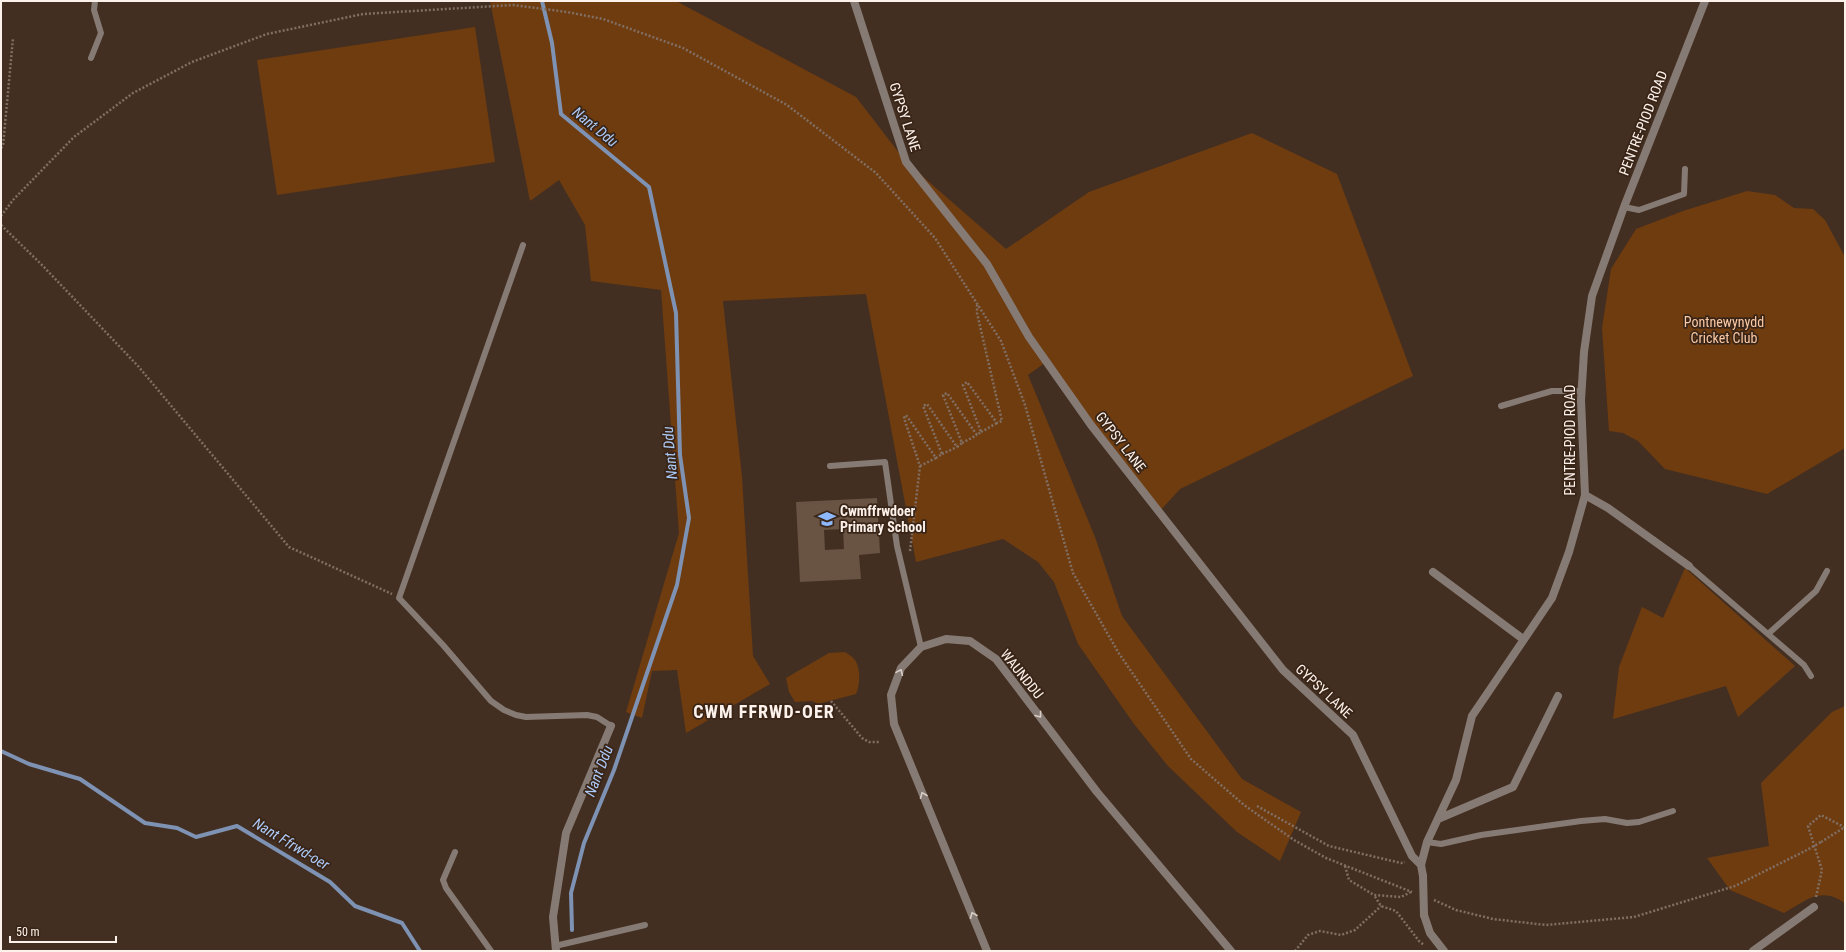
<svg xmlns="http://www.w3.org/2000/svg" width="1846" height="952" font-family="'Roboto Condensed',sans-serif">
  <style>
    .green { fill: #6f3c10 }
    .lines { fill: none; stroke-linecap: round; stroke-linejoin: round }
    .stream { stroke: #7e92b4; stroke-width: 4 }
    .building { fill: #695343; fill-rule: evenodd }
    .path { stroke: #816f64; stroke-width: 2.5; stroke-dasharray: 2 2; stroke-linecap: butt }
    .lane { stroke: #867b74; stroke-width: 6 }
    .street { stroke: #867b74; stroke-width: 8 }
    .path-bridge { stroke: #816f64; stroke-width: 2.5; stroke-dasharray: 2 2; stroke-linecap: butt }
    .street-bridge { stroke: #867b74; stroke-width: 8 }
    .oneway { stroke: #d9cec7 }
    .labels { text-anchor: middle; stroke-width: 3.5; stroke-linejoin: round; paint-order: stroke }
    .street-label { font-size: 14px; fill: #fdf2eb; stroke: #392517 }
    .park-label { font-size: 14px; fill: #fac9a6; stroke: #392517 }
    .poi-label { font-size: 14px; font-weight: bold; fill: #fdf2eb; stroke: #392517; text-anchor: start }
    .water-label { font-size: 15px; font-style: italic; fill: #accaf8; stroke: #392517 }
    .district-label { font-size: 18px; font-weight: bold; letter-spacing: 1px; fill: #fdf2eb; stroke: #392517 }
  </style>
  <rect width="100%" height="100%" fill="#432f21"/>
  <!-- green -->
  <path class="green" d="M 490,1 L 676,1 L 856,97 L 906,162 L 1006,249 L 1089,192 L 1252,133 L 1337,174 L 1413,376 L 1180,489 L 1159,512 L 1046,362 L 1028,375 L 1095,537 L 1122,616 L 1242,779 L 1301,812 L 1280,861 L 1237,832 L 1168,766 L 1134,724 L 1078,644 L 1054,582 L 1038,562 L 1003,539 L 916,562 L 866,294 L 723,301 L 742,477 L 753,656 L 770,684 L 686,733 L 677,670 L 652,671 L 642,718 L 626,712 L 679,533 L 661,290 L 591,281 L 585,225 L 559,180 L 530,201 Z
    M 475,27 L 495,162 L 277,195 L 257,60 Z
    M 1747,191 L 1775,195 L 1794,208 L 1813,209 L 1825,220 L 1845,257 L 1845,448 L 1767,494 L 1665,469 L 1638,441 L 1623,433 L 1609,431 L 1602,328 L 1611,269 L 1636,229 L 1683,211 Z
    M 1685,568 L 1795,666 L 1738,717 L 1726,686 L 1613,719 L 1619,667 L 1642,607 L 1663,618 Z
    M 845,652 C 848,654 853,657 855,660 C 861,669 860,685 856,694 L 818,704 L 812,701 L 795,702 L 789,692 L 786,678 L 829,653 Z
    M 1845,706 L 1845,903 C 1821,886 1806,900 1784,913 L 1730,890 L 1707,858 L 1769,846 L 1761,783 L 1832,712 Z"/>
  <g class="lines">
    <!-- stream -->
    <path class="stream" d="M 542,1 L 552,43 L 561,114 L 649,187 L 676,313 L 680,455 L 689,518 L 677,585 L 614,770 L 584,843 L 571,893 L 572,930
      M 1,751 L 29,764 L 80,779 L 145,823 L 177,828 L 196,837 L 237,826 L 330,882 L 355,906 L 402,923 L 420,951"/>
  </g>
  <!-- building -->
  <path class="building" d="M 877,498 L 880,553 L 859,555 L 861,579 L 800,582 L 796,502 ZM 843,529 L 844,549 L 825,550 L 824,530 Z"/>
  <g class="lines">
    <!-- path -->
    <path class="path" d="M 1,148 L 3,146 L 13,38
      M 1,216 L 13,200 L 74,137 L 133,93 L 192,62 L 267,34 L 363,14 L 513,5 L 567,12 L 603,19 L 683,48 L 787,105 L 876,173 L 935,238 L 1001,341 L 1025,405 L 1073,573 L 1118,652 L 1191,759 L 1244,805 L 1294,840 L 1326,858 L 1412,892
      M 1,225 L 42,265 L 138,366 L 289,547 L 392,594
      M 981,432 L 997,423
      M 962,443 L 977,435
      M 942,454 L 957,447
      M 920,466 L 936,458
      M 910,551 L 920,466 L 904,418 L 906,415 L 936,458 L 942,454 L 923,406 L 927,404 L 957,447 L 962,443 L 943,395 L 947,393 L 977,435 L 981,432 L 963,385 L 967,382 L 997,423 L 1002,421 L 977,313 L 977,305
      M 831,701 L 862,738 L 869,742 L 879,742
      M 1257,806 L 1329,846 L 1401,863 L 1405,862
      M 1821,842 L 1845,827
      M 1345,866 L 1349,880 L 1374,895
      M 1411,892 L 1401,897 L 1374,895 L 1381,906 L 1396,911 L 1419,941 L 1424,945
      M 1816,897 L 1822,870 L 1808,826 L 1821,815 L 1844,827
      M 1434,900 L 1456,910 L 1493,919 L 1546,925 L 1634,917 L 1735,886 L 1805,851
      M 1295,951 L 1308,935 L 1320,931 L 1341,935 L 1355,930 L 1381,906"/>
    <!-- lane -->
    <path class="lane" d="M 91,58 L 101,33 L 94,10 L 95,1
      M 1624,207 L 1639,210 L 1684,194 L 1685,169
      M 523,245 L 399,598 L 443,645 L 491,701 L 504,710 L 516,715 L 526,717 L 587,715 L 597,717 L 611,726
      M 1501,406 L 1552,391 L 1582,391
      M 830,466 L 885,462 L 897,546 L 921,647
      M 1689,566 L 1804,665 L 1811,676
      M 1768,634 L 1816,591 L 1827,571
      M 1427,842 L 1441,844 L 1481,835 L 1581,821 L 1605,819 L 1627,823 L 1639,822 L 1673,811
      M 455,852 L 443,880 L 446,888 L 491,951
      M 555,946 L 645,925"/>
    <!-- street -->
    <path class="street" d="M 854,1 L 906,162 L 987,264 L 1029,337 L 1091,425 L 1283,670 L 1353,735 L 1412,856 L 1421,865
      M 1585,495 L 1608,508 L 1689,566
      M 1433,572 L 1523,639
      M 1438,819 L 1513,787 L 1558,696
      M 1423,876 L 1421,865 L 1427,842 L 1456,780 L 1472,716 L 1552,598 L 1569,552 L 1585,495 L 1581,400 L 1584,352 L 1592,296 L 1624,207 L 1705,1
      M 1424,915 L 1430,933 L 1444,951
      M 556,951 L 553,917 L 566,833 L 611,726
      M 987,951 L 894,724 L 891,695 L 901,668 L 921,647 L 946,639 L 970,641 L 996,659 L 1097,792 L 1231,951
      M 1753,951 L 1814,907"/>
    <!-- path-bridge -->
    <path class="path-bridge" d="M 1805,851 L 1821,842"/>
    <!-- street-bridge -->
    <path class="street-bridge" d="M 1423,876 L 1424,915"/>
  </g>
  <!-- one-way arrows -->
  <defs><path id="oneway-chevron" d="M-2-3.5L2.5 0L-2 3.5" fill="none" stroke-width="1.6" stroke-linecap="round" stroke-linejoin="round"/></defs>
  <g class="oneway">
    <use href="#oneway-chevron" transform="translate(900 672) rotate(-66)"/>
    <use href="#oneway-chevron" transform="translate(1039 715) rotate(53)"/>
    <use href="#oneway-chevron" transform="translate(923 795) rotate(-112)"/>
    <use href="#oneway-chevron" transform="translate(973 915) rotate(-112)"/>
  </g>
  <!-- icons -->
  <defs>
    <g id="school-bare" transform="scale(1.38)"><path d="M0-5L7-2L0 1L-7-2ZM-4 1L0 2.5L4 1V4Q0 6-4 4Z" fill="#8db9fc" stroke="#392517" stroke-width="2.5" paint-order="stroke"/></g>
  </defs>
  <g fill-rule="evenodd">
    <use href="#school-bare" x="827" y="519"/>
  </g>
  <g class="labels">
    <!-- street labels -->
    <g class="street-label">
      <text transform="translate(905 117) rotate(72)" y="5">GYPSY LANE</text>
      <text transform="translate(1643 123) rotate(-69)" y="5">PENTRE-PIOD ROAD</text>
      <text transform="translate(1570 440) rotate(-90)" y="5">PENTRE-PIOD ROAD</text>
      <text transform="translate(1121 442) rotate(52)" y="5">GYPSY LANE</text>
      <text transform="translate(1022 674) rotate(51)" y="5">WAUNDDU</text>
      <text transform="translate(1324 691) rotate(43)" y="5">GYPSY LANE</text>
    </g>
    <!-- park labels -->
    <g class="park-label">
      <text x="1724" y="327">Pontnewynydd<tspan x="1724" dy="16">Cricket Club</tspan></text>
    </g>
    <!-- poi labels -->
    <g class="poi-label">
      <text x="840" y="516">Cwmffrwdoer<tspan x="840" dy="16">Primary School</tspan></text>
    </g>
    <!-- water labels -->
    <g class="water-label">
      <text transform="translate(595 127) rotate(39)" y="5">Nant Ddu</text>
      <text transform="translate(670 453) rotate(-95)" y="5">Nant Ddu</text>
      <text transform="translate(599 771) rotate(-69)" y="5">Nant Ddu</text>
      <text transform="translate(291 844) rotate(31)" y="5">Nant Ffrwd-oer</text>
    </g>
    <!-- district labels -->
    <g class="district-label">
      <text x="764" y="718">CWM FFRWD-OER</text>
    </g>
  </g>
  <!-- border -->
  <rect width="1846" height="952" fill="none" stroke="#fdf2eb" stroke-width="4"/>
  <!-- scale -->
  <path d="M10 936v6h106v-6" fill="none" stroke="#fdf2eb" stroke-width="2"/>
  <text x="16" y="936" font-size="12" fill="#fdf2eb" stroke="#392517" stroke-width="3" paint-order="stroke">50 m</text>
</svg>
